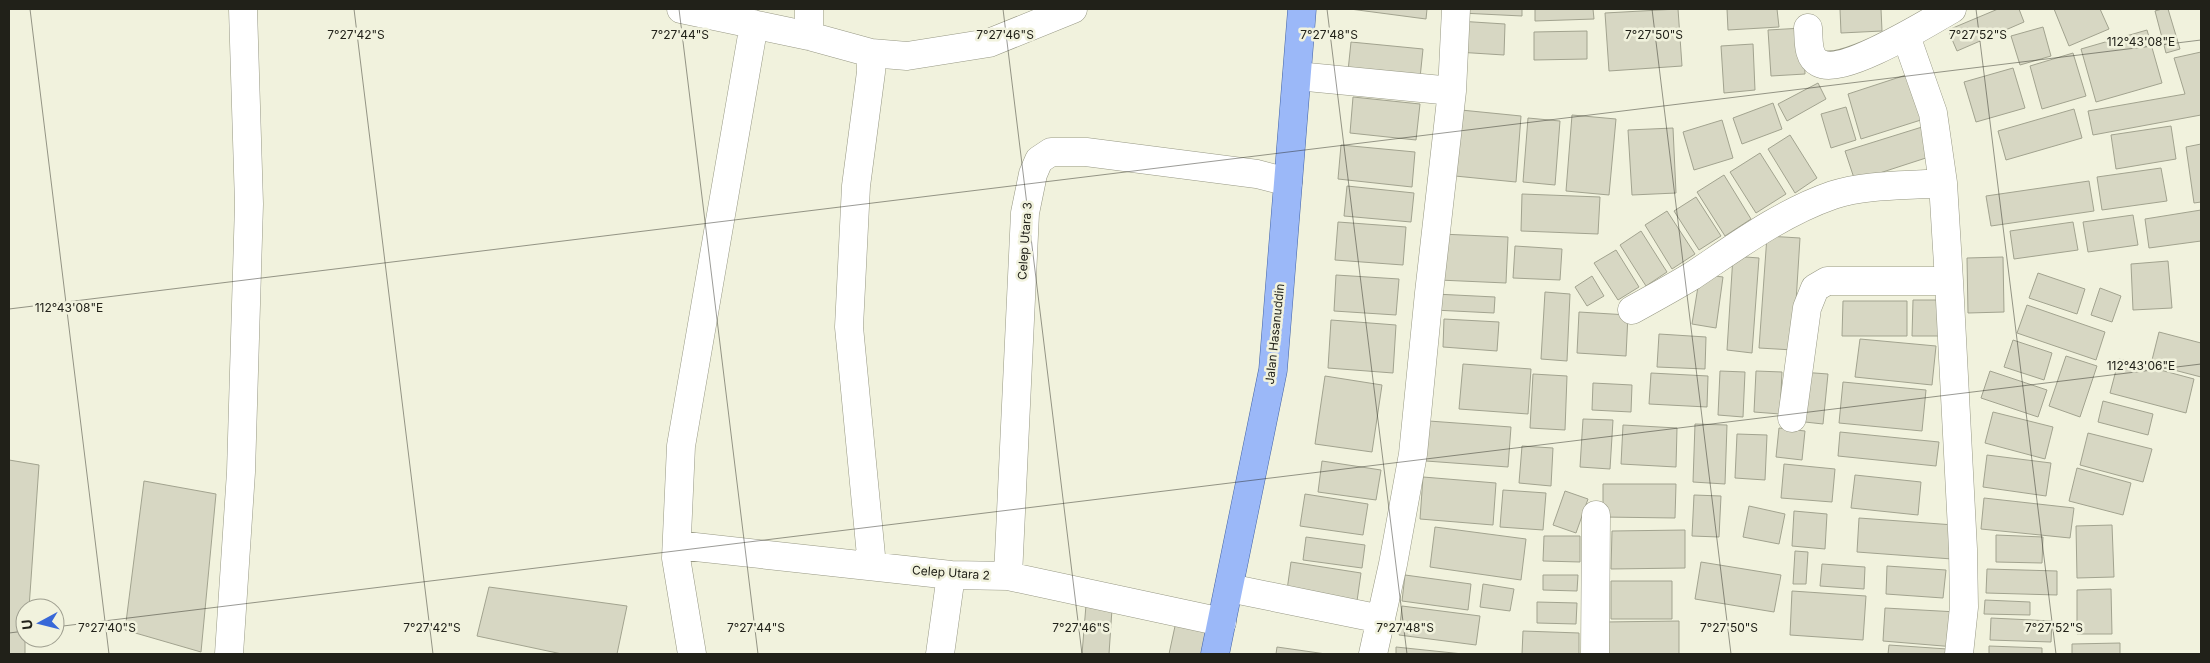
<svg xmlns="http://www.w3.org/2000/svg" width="2210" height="663" font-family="Inter,sans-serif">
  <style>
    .building { fill: #d7d7c3; stroke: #a2a38f }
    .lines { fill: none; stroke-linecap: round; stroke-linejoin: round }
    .minor-casing { stroke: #979884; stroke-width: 29 }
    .major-casing { stroke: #4565a7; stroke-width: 29 }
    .minor { stroke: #fff; stroke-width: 28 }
    .major { stroke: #9bb8f8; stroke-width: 28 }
    .ticks { fill: none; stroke: #212119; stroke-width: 1; stroke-opacity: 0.45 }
    .labels { text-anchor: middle; stroke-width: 5; stroke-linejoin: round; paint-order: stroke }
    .street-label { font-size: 12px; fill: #212119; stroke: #f1f2dd }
    .ticks-label { font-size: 12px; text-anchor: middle; fill: #212119; stroke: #f1f2dd; stroke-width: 5; stroke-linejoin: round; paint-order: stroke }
  </style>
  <rect width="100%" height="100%" fill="#f1f2dd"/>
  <!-- building -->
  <path class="building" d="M 1350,9 L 1427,9 L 1426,19 Z
    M 1462,9 L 1522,9 L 1522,16 L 1461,13 Z
    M 1535,9 L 1593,9 L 1594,19 L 1535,21 Z
    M 1678,9 L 1682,66 L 1609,71 L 1605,13 Z
    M 1727,9 L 1777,9 L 1779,27 L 1728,30 Z
    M 1840,9 L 1881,9 L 1882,31 L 1841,33 Z
    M 1998,9 L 2019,9 L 2024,22 L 1957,51 L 1948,30 Z
    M 2054,9 L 2100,9 L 2109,29 L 2069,46 Z
    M 2162,9 L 2168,9 L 2180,49 L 2166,53 L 2155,11 Z
    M 1458,21 L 1505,24 L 1504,55 L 1457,52 Z
    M 2043,27 L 2051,56 L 2020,65 L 2011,36 Z
    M 1803,28 L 1805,74 L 1771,76 L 1768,30 Z
    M 2147,30 L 2162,83 L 2096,102 L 2081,49 Z
    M 1587,31 L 1587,59 L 1534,60 L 1534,32 Z
    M 1351,42 L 1423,49 L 1420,78 L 1348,71 Z
    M 1753,44 L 1755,90 L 1724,93 L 1721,46 Z
    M 2201,52 L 2201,115 L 2093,135 L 2088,111 L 2185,94 L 2174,58 Z
    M 2073,53 L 2086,96 L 2042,109 L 2030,66 Z
    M 2013,68 L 2025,108 L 1976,122 L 1964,82 Z
    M 1909,74 L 1924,119 L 1861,139 L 1848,94 Z
    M 1818,83 L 1826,99 L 1787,121 L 1778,104 Z
    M 1353,97 L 1420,104 L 1416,140 L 1350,133 Z
    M 1773,103 L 1782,129 L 1742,144 L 1733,118 Z
    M 1846,107 L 1856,140 L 1831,148 L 1821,114 Z
    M 2074,109 L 2082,138 L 2006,160 L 1998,131 Z
    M 1461,110 L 1521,116 L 1516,182 L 1455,176 Z
    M 1572,115 L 1616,119 L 1609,195 L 1566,191 Z
    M 1528,118 L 1560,121 L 1555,185 L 1523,182 Z
    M 1722,120 L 1733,158 L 1694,170 L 1683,132 Z
    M 2171,126 L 2176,159 L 2116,169 L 2111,135 Z
    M 1922,127 L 1932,156 L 1855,181 L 1845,151 Z
    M 1673,128 L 1676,193 L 1632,195 L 1628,130 Z
    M 1790,135 L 1817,178 L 1795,193 L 1768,149 Z
    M 2201,144 L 2201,202 L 2194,203 L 2186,147 Z
    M 1341,145 L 1415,152 L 1412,187 L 1338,179 Z
    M 1760,153 L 1786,194 L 1756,213 L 1730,172 Z
    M 2161,168 L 2167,201 L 2102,210 L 2097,177 Z
    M 1724,175 L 1751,219 L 1725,236 L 1697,192 Z
    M 2089,181 L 2094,211 L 1991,226 L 1986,196 Z
    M 1347,186 L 1414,193 L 1411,222 L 1344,216 Z
    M 1522,194 L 1600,197 L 1598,234 L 1521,231 Z
    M 1696,197 L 1721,236 L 1699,250 L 1674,211 Z
    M 2201,210 L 2201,241 L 2149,248 L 2145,219 Z
    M 1667,211 L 1695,254 L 1672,269 L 1645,225 Z
    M 2133,215 L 2138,245 L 2088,252 L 2083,222 Z
    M 1338,222 L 1406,227 L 1403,265 L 1335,260 Z
    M 2073,222 L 2078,250 L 2014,259 L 2010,231 Z
    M 1641,231 L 1667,272 L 1646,286 L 1620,245 Z
    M 1441,234 L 1508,237 L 1506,283 L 1439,280 Z
    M 1767,236 L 1800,238 L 1793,350 L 1759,348 Z
    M 1515,246 L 1562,249 L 1560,280 L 1513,278 Z
    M 1616,250 L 1639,287 L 1618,300 L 1594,263 Z
    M 1733,256 L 1759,258 L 1752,353 L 1727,350 Z
    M 2003,257 L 2004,312 L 1968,313 L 1967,258 Z
    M 2168,261 L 2172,308 L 2133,310 L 2131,264 Z
    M 2038,273 L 2085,289 L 2077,314 L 2029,298 Z
    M 1700,274 L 1723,277 L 1716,328 L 1692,324 Z
    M 1336,275 L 1399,279 L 1396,315 L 1334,311 Z
    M 1592,276 L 1604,296 L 1587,306 L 1575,287 Z
    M 2100,288 L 2121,296 L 2112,322 L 2091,315 Z
    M 1545,292 L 1570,294 L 1567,361 L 1541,359 Z
    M 1435,294 L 1495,297 L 1494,313 L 1434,310 Z
    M 1913,300 L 1945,300 L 1945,336 L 1912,336 Z
    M 1843,301 L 1907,301 L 1907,336 L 1842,336 Z
    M 2027,305 L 2105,332 L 2096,360 L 2017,333 Z
    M 1579,312 L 1628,315 L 1626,356 L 1577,353 Z
    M 1444,319 L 1499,322 L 1497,351 L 1443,347 Z
    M 1331,320 L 1396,325 L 1393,373 L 1328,368 Z
    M 2159,332 L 2201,343 L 2201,377 L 2151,364 Z
    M 1659,334 L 1706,337 L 1705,369 L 1657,367 Z
    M 1860,339 L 1936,346 L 1932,385 L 1855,377 Z
    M 2013,340 L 2052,353 L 2044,380 L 2004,367 Z
    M 2066,356 L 2097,366 L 2080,417 L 2049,406 Z
    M 2119,359 L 2194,379 L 2186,413 L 2110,393 Z
    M 1463,364 L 1531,369 L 1528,414 L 1459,409 Z
    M 1720,371 L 1745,372 L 1743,417 L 1718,415 Z
    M 1756,371 L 1782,372 L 1780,414 L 1754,412 Z
    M 1990,371 L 2047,390 L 2038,417 L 1981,398 Z
    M 1801,372 L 1828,374 L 1823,424 L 1796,421 Z
    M 1651,373 L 1708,376 L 1707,407 L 1649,404 Z
    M 1533,374 L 1567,376 L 1565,430 L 1530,428 Z
    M 1325,376 L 1382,385 L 1372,452 L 1315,444 Z
    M 1843,382 L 1926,390 L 1922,431 L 1839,423 Z
    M 1593,383 L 1632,385 L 1631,412 L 1592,410 Z
    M 2103,401 L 2153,414 L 2148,435 L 2098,422 Z
    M 1993,412 L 2053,427 L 2045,459 L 1985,443 Z
    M 1583,419 L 1613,420 L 1610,469 L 1580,467 Z
    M 1429,421 L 1511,427 L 1508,467 L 1426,461 Z
    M 1695,424 L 1727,425 L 1725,484 L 1693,482 Z
    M 1623,425 L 1677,428 L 1676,467 L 1621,464 Z
    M 1779,428 L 1805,431 L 1802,460 L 1776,457 Z
    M 1840,432 L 1939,442 L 1936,466 L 1838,456 Z
    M 2088,433 L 2152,449 L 2143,482 L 2080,465 Z
    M 1737,434 L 1767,435 L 1765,480 L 1735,478 Z
    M 1522,446 L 1553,448 L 1551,486 L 1519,483 Z
    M 1987,455 L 2051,463 L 2046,496 L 1983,487 Z
    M 9,460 L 39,465 L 29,608 L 25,608 L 25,654 L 9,654 Z
    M 1322,461 L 1381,470 L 1376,500 L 1318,492 Z
    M 1784,464 L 1835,469 L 1832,502 L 1781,498 Z
    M 2077,468 L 2131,483 L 2123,515 L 2069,501 Z
    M 1855,475 L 1921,482 L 1918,515 L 1851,508 Z
    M 1423,477 L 1496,483 L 1493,525 L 1420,519 Z
    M 144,481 L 216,494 L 201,652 L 125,630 Z
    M 1603,484 L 1676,484 L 1675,518 L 1603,517 Z
    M 1503,490 L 1546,493 L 1543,530 L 1500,527 Z
    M 1565,491 L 1588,499 L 1576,533 L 1553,525 Z
    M 1305,494 L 1368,504 L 1363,535 L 1300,526 Z
    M 1694,495 L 1721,496 L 1719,537 L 1692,536 Z
    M 1984,498 L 2074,508 L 2070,538 L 1981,529 Z
    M 1749,506 L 1785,514 L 1779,544 L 1743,537 Z
    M 1794,511 L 1827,514 L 1825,549 L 1792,546 Z
    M 1859,518 L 1954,525 L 1952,559 L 1857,552 Z
    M 2112,525 L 2114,577 L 2077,578 L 2076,526 Z
    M 1435,527 L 1526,539 L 1521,580 L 1430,567 Z
    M 1685,530 L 1685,568 L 1611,569 L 1612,531 Z
    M 1996,535 L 2043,537 L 2042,563 L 1996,562 Z
    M 1544,536 L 1580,536 L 1580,562 L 1543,561 Z
    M 1306,537 L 1365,545 L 1362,568 L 1303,560 Z
    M 1795,551 L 1808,552 L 1806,584 L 1793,584 Z
    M 1291,562 L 1361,573 L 1356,608 L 1286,597 Z
    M 1701,562 L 1781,575 L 1774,612 L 1695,599 Z
    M 1822,564 L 1865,567 L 1864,589 L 1820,586 Z
    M 1887,566 L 1946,570 L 1943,598 L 1886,594 Z
    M 1987,569 L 2057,571 L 2057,595 L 1986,593 Z
    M 1405,575 L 1471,584 L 1468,610 L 1402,601 Z
    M 1543,575 L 1578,575 L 1577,591 L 1543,590 Z
    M 1611,581 L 1672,581 L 1672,619 L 1611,619 Z
    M 1483,584 L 1514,589 L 1510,611 L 1480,607 Z
    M 489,587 L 627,606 L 617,654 L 562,654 L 477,636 Z
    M 2111,589 L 2112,634 L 2077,634 L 2077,590 Z
    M 1792,591 L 1866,596 L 1863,640 L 1790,635 Z
    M 1985,600 L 2030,602 L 2030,615 L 1984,614 Z
    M 1537,602 L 1577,603 L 1576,624 L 1537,623 Z
    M 1086,605 L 1112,609 L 1109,654 L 1082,654 Z
    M 1402,606 L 1480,616 L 1476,645 L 1399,635 Z
    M 1885,608 L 1957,612 L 1955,647 L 1883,641 Z
    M 1177,617 L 1209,628 L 1202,654 L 1169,654 Z
    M 1991,618 L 2052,621 L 2051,642 L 1990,640 Z
    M 1679,621 L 1679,654 L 1606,654 L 1605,622 Z
    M 1523,631 L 1579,633 L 1579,654 L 1522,654 Z
    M 2120,643 L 2120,654 L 2072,654 L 2072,644 Z
    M 1889,645 L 1947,649 L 1946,654 L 1888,654 Z
    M 1989,646 L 2042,648 L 2042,654 L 1989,654 Z
    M 1277,647 L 1326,654 L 1276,654 Z
    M 1396,647 L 1463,654 L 1396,654 Z"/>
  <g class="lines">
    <!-- minor casing -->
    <g class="minor-casing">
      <path id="minor" d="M 681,9 L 809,36 L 871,53 L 907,56 L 989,43 L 1073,9
        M 1808,28 C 1809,40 1807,57 1819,63 C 1843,76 1929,22 1952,9
        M 809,36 L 809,9
        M 1906,36 L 1933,113 L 1943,183 L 1949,281
        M 871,53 L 871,72 L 856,186 L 849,327 L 872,566
        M 1297,76 L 1452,91
        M 1632,310 C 1652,299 1672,288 1692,276 C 1737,246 1781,213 1833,195 C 1867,184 1907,186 1943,183
        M 1792,418 L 1807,308 L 1815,288 L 1827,281 L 1949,281 L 1963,549 L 1964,607 L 1959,654
        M 677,545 L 951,575 L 1008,576 L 1222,622
        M 1008,576 L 1025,213 L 1033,174 L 1039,160 L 1051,152 L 1086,152 L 1257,174 L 1288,182
        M 1229,588 L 1381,619
        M 229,654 L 241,472 L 249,204 L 243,9
        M 692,654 L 676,558 L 681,446 L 754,24
        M 940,654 L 951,575
        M 1373,654 L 1393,564 L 1413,454 L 1429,293 L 1452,91 L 1456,9
        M 1595,654 L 1596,515"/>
    </g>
    <!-- major casing -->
    <g class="major-casing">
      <path id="major" d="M 1215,654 L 1273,370 L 1302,9"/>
    </g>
    <!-- minor -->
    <use href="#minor" class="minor"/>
    <!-- major -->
    <use href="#major" class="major"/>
  </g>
  <!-- ticks -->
  <path class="ticks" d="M 30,9 L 109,654M 354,9 L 433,654M 679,9 L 758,654M 1003,9 L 1082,654M 1327,9 L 1407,654M 1652,9 L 1731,654M 1976,9 L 2056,654M 9,309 L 2201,40M 55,627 L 2201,364M 9,633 L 25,631"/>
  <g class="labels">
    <!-- street labels -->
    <g class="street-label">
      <text transform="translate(1025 241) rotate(-86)" y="4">Celep Utara 3</text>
      <text transform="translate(1275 334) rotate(-84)" y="4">Jalan Hasanuddin</text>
      <text transform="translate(951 573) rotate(4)" y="4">Celep Utara 2</text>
    </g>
  </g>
  <g class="ticks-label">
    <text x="356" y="39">7°27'42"S</text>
    <text x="680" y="39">7°27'44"S</text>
    <text x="1005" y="39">7°27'46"S</text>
    <text x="1329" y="39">7°27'48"S</text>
    <text x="1654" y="39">7°27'50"S</text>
    <text x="1978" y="39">7°27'52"S</text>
    <text x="2141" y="46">112°43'08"E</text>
    <text x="69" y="312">112°43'08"E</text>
    <text x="2141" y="370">112°43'06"E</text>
    <text x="107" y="632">7°27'40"S</text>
    <text x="432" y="632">7°27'42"S</text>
    <text x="756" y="632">7°27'44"S</text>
    <text x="1081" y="632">7°27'46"S</text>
    <text x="1405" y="632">7°27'48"S</text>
    <text x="1729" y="632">7°27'50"S</text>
    <text x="2054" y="632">7°27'52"S</text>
  </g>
  <!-- border -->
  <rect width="2210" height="663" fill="none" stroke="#212119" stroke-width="20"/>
  <!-- north arrow -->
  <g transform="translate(40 623) rotate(263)"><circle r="24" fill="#f1f2dd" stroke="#9e9e8f"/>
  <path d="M0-4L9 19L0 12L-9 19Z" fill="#3868d8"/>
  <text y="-8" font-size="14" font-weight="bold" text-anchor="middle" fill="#212119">U</text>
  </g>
</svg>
